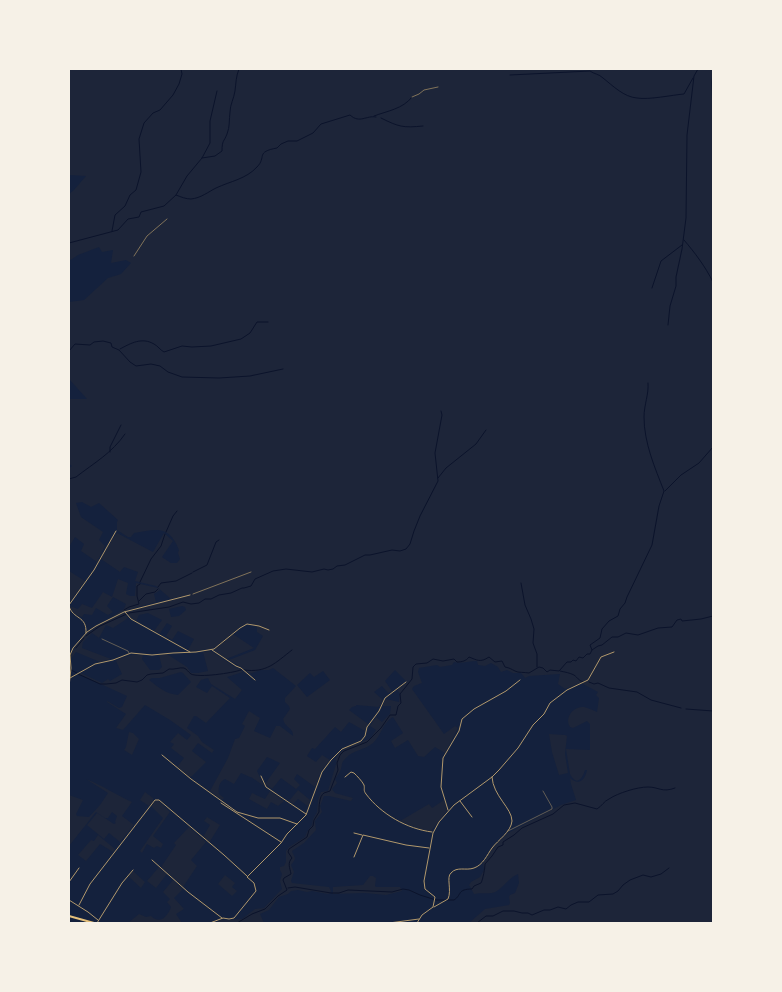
<svg xmlns="http://www.w3.org/2000/svg" width="782" height="992" font-family="'Work Sans',sans-serif">
  <style>
    .green { fill: #1d2539; fill-rule: evenodd }
    .lines { fill: none; stroke-linecap: round; stroke-linejoin: round }
    .stream { stroke: #0b132b; stroke-width: 1 }
    .path { stroke: #e5c07b; stroke-width: 0.5 }
    .service { stroke: #b1986c; stroke-width: 0.5 }
    .minor { stroke: #b1986c; stroke-width: 1 }
    .primary { stroke: #e5c07b; stroke-width: 2 }
  </style>
  <rect width="100%" height="100%" fill="#14213d"/>
  <!-- green -->
  <path class="green" d="M 69,69 L 713,69 L 713,923 L 469,923 L 485,909 L 509,905 L 510,903 L 509,897 L 510,895 L 515,893 L 519,883 L 518,874 C 509,878 504,886 497,891 C 491,895 481,892 474,894 L 469,885 L 471,882 L 480,877 L 484,870 L 483,863 L 493,847 L 508,833 L 561,805 L 576,800 L 571,784 L 570,778 C 579,786 585,780 587,770 L 585,770 C 582,780 576,786 570,774 L 566,749 L 590,750 L 590,724 L 587,721 L 573,728 L 570,727 C 564,718 573,706 584,707 C 588,708 593,710 597,712 L 599,698 L 596,695 L 598,692 L 581,683 L 565,689 L 558,684 L 560,674 L 529,676 L 525,678 L 521,673 L 513,673 L 507,670 L 501,672 L 498,667 L 491,663 L 485,666 L 478,665 L 477,661 C 469,661 461,664 454,662 L 452,665 L 440,667 L 437,665 L 419,668 L 418,672 L 422,683 L 414,686 L 412,689 L 444,734 L 455,726 L 458,728 L 445,753 L 435,747 L 424,757 L 418,756 L 408,740 L 395,748 L 391,741 L 403,733 L 393,717 C 383,722 381,736 373,743 C 365,750 353,750 346,758 C 340,763 343,766 340,771 C 339,774 336,777 335,779 L 337,783 L 332,789 L 335,793 L 353,798 L 351,801 L 329,796 L 324,796 L 320,806 L 322,812 L 315,821 L 316,830 L 304,843 L 292,851 C 294,858 298,857 291,865 L 294,872 L 291,881 L 292,883 L 329,887 L 331,891 L 330,893 L 328,894 L 312,891 L 307,892 L 298,890 L 291,891 L 288,894 L 279,897 L 269,910 L 260,914 L 264,923 L 213,923 L 221,920 L 242,919 L 255,909 L 264,908 L 280,891 L 282,889 L 280,881 L 282,874 L 280,870 L 280,867 L 284,866 L 286,862 L 286,851 L 289,847 L 305,837 L 307,832 L 312,825 L 313,819 L 317,812 L 318,800 L 321,792 L 328,791 L 337,761 L 335,760 C 336,757 338,754 340,752 C 344,748 364,740 370,739 L 376,730 L 370,726 L 376,717 L 382,722 L 390,714 L 391,706 L 382,706 L 386,699 L 399,702 L 400,693 L 397,690 L 407,682 L 395,670 L 385,681 L 392,691 L 388,693 L 382,686 L 374,692 L 383,700 L 379,707 L 356,705 L 356,706 L 352,707 L 349,710 L 368,724 L 365,731 L 349,722 L 341,732 L 335,727 L 315,749 L 312,748 L 307,756 L 316,762 L 322,755 L 330,760 L 321,771 L 315,787 L 297,774 L 294,779 L 300,785 L 296,789 L 281,778 L 272,789 L 265,784 L 280,763 L 267,757 L 257,771 L 264,786 L 251,777 L 250,777 L 241,773 L 234,784 L 225,779 C 219,782 218,788 219,794 L 224,798 L 222,800 L 210,791 L 228,758 L 235,739 L 239,738 L 245,726 L 242,724 L 249,711 L 260,718 L 254,731 L 270,738 L 276,726 L 280,726 L 293,736 C 294,728 284,727 283,719 L 290,709 L 289,706 L 285,702 L 285,698 L 296,686 L 273,668 L 269,670 L 261,670 L 249,674 L 241,667 L 229,660 L 255,650 L 263,636 L 257,632 L 257,626 L 248,623 L 241,626 L 224,641 L 212,649 L 191,651 L 188,650 L 194,639 L 178,631 L 172,640 L 166,636 L 172,626 L 167,623 L 160,633 L 154,631 L 162,620 L 148,613 L 139,615 L 136,621 L 131,618 L 126,612 L 183,597 L 182,596 L 171,599 L 156,586 L 135,581 L 138,572 L 124,567 L 120,572 L 101,559 L 108,545 L 117,533 L 153,552 L 164,533 L 173,541 L 162,557 L 171,563 L 177,563 L 180,559 L 178,553 L 179,550 C 169,525 157,529 134,533 L 131,537 L 128,537 L 117,530 L 117,522 L 118,520 L 99,503 L 91,507 L 82,502 L 76,503 L 81,517 L 103,532 L 99,540 L 105,546 L 97,562 L 81,551 L 84,544 L 75,537 L 69,547 L 69,468 L 72,466 L 69,464 L 69,399 L 87,399 L 69,379 L 69,302 L 84,300 L 108,278 L 121,274 L 131,263 L 126,260 L 111,263 L 113,250 L 102,252 L 99,247 L 78,255 L 69,261 L 69,194 L 74,190 L 86,176 L 69,175 ZM 182,606 L 185,607 L 186,610 L 179,616 L 171,617 L 169,609 ZM 323,671 L 330,680 L 307,697 L 297,685 L 310,673 L 314,677 Z
    M 69,571 L 85,581 L 69,603 Z
    M 118,579 L 128,583 L 126,594 L 130,596 L 135,596 L 136,583 L 158,588 L 160,590 L 154,594 L 156,602 L 128,610 L 111,617 L 124,609 L 126,604 L 113,597 L 107,606 L 113,612 L 108,615 L 96,608 L 92,615 L 84,614 L 82,617 C 76,615 72,613 70,606 L 78,609 L 82,604 L 92,608 L 103,592 L 112,597 Z
    M 124,613 L 128,618 L 113,628 L 106,625 L 99,638 L 92,633 L 83,642 L 82,648 L 111,659 L 100,662 L 76,652 L 71,659 L 70,655 C 82,633 102,622 124,613 Z
    M 233,634 L 254,648 L 226,659 L 215,651 L 215,649 Z
    M 211,651 L 235,667 L 240,669 L 243,672 L 227,677 L 242,690 L 235,699 L 211,684 L 208,678 L 201,680 L 196,687 L 207,693 L 212,686 L 230,698 L 206,723 L 196,716 L 194,716 L 187,728 L 198,736 L 202,742 L 214,750 L 212,753 L 198,743 L 192,751 L 206,762 L 192,776 L 190,777 L 177,767 L 184,758 L 171,748 L 174,744 L 170,742 L 178,733 L 187,740 L 191,735 L 170,720 L 145,705 L 123,730 L 116,728 L 126,714 L 107,702 L 107,701 L 119,708 L 122,707 L 127,696 L 79,674 L 81,673 L 102,683 L 108,679 L 110,681 L 122,674 L 116,661 L 117,660 C 126,656 132,654 143,655 L 142,659 L 150,670 L 159,670 L 162,667 L 159,655 L 167,654 L 187,667 L 191,673 L 198,673 L 208,671 L 203,652 ZM 181,672 L 183,673 L 191,682 L 178,695 C 166,694 158,687 149,680 L 152,678 L 160,678 Z
    M 129,732 L 133,733 L 139,739 L 132,755 L 124,750 L 126,747 Z
    M 549,734 L 565,735 L 567,736 L 565,754 L 568,773 L 559,775 L 552,752 Z
    M 86,779 C 102,785 116,795 132,802 L 122,816 L 134,825 L 120,842 L 109,833 L 104,839 L 88,826 L 87,825 L 97,813 L 114,824 L 116,823 L 115,822 L 117,816 L 112,812 L 108,818 L 105,818 L 96,812 L 69,846 L 69,795 L 83,800 L 76,814 L 77,816 L 89,817 L 100,805 L 108,793 Z
    M 298,790 L 310,800 L 309,807 L 298,799 L 293,804 L 289,801 Z
    M 270,791 L 284,801 L 278,806 L 271,802 L 267,809 L 249,799 L 252,793 L 265,799 Z
    M 145,792 L 153,798 L 153,802 L 149,806 L 140,800 Z
    M 444,800 L 447,811 L 431,831 L 422,830 L 400,821 L 429,804 L 432,808 Z
    M 155,801 L 159,801 L 170,812 L 153,836 L 163,844 L 161,848 L 157,846 L 154,848 L 147,844 L 142,853 L 140,851 L 163,818 L 151,806 Z
    M 207,817 L 220,825 L 209,843 L 203,837 L 210,825 L 204,821 Z
    M 189,827 L 206,842 L 191,860 L 197,866 L 183,887 L 161,867 L 176,845 L 174,843 Z
    M 98,835 L 115,849 L 113,852 L 100,844 L 86,861 L 78,855 L 91,840 L 94,841 Z
    M 159,867 L 167,874 L 156,888 L 147,881 Z
    M 133,871 L 145,882 L 141,888 L 128,876 Z
    M 225,875 L 235,883 L 232,887 L 237,891 L 232,896 L 218,884 Z
    M 370,876 L 373,876 L 376,878 L 375,886 L 376,887 L 400,887 L 402,891 L 386,895 L 365,893 L 333,894 L 333,887 L 363,885 Z
    M 173,880 L 183,889 L 174,898 L 184,909 L 176,914 L 182,923 L 128,923 L 139,914 L 146,917 L 151,916 C 160,925 168,916 171,907 L 167,902 L 170,899 L 163,892 Z"/>
  <g class="lines">
    <!-- stream -->
    <path class="stream" d="M 713,73 L 712,82 L 713,114
      M 510,75 L 590,71 C 594,74 599,74 603,78 C 613,86 624,97 637,98 C 649,100 672,95 684,94 L 693,78
      M 374,116 C 387,111 403,109 412,97
      M 381,118 C 399,127 403,128 423,126
      M 202,158 L 215,156 L 222,151 C 222,140 224,142 227,134 C 230,127 229,119 230,112 C 230,105 234,98 235,91 C 236,83 236,76 239,69
      M 176,195 L 187,176 L 202,158 L 210,143 L 210,121 L 217,91
      M 112,231 L 115,215 L 125,206 L 130,195 L 136,190 L 141,172 L 139,139 L 144,123 L 153,113 L 160,110 L 173,95 L 179,84 L 182,74 L 181,69
      M 684,240 C 695,253 705,266 713,282
      M 69,243 L 118,230 L 128,219 L 139,217 L 141,212 L 164,206 L 176,195 C 181,197 186,199 191,199 C 201,198 208,192 216,188 C 231,181 246,179 257,167 C 267,157 255,152 277,148 L 281,144 L 288,141 L 297,141 L 313,133 L 321,124 L 350,115 C 360,124 366,115 376,117
      M 652,288 L 661,261 L 682,245
      M 668,325 L 670,306 L 676,286 L 676,277 L 682,249 L 686,218 L 687,135 L 694,76 L 698,69
      M 120,349 C 131,343 142,337 154,344 C 158,346 160,350 164,352 L 182,346 L 192,347 L 211,346 L 241,339 L 250,333 L 257,322 L 268,322
      M 69,351 L 75,344 L 90,345 L 94,342 L 103,341 L 111,343 L 112,347 L 119,350 L 130,362 L 136,366 L 151,364 L 160,366 L 168,372 L 182,377 L 219,378 L 250,376 L 283,369
      M 110,452 L 110,447 L 121,425
      M 438,478 L 446,468 L 476,444 L 486,430
      M 69,479 L 76,477 C 94,463 112,453 125,434
      M 665,491 L 681,475 L 699,463 L 713,447
      M 166,532 L 173,516 L 177,511
      M 193,572 L 207,565 L 216,542 L 219,540
      M 140,582 L 151,559 L 161,546 L 165,534
      M 521,583 L 525,605 L 531,619 L 534,629 L 533,643 L 537,654 L 537,667
      M 158,587 L 161,583 L 176,581 L 192,573
      M 139,601 L 146,594 L 155,592 L 158,589
      M 124,610 L 129,607 L 139,604 L 137,596 L 137,586 L 140,584
      M 86,636 L 100,626 L 129,613 L 169,607 L 183,602 L 191,604 L 199,603 L 205,599 L 211,599 L 219,595 L 231,593 L 242,588 L 244,588 L 251,586 L 255,579 L 273,571 L 286,569 L 312,572 L 324,569 L 328,570 L 333,569 L 337,566 L 345,565 L 365,555 L 370,555 L 392,550 L 400,551 L 406,549 L 410,544 L 414,531 L 420,516 L 438,481 L 435,453 L 442,415 L 441,411
      M 76,648 L 84,638
      M 592,650 L 598,646 L 602,645 L 612,637 L 618,637 L 626,633 L 638,635 L 658,628 L 672,627 L 677,620 L 681,619 L 682,621 L 701,619 L 713,616
      M 69,668 L 70,669
      M 71,670 L 77,673
      M 244,670 C 267,673 275,663 292,650
      M 560,671 C 565,672 570,673 574,675 C 578,678 578,680 583,682
      M 78,674 L 100,684 L 106,684 L 116,683 L 122,680 L 137,682 L 142,680 L 147,675 L 151,674 L 163,673 L 169,669 C 174,670 180,667 184,668 C 187,669 188,672 191,674 C 199,678 232,673 241,670
      M 589,682 L 594,684 L 598,683 L 609,688 L 637,692 L 651,700 L 681,708
      M 686,709 L 713,711
      M 288,888 L 295,887 L 331,893 L 339,893 L 348,890 L 392,892 L 403,889 L 409,890 L 420,895 L 436,900 L 454,900 C 462,895 457,889 472,889 L 474,886 L 481,883 C 483,879 485,868 485,864 L 492,856 L 498,847 L 503,845 L 503,842 L 514,835 L 522,828 L 553,814 L 564,805 L 575,803 L 597,809 C 602,806 604,801 609,799 C 618,793 637,787 648,787 C 659,787 662,793 675,788
      M 226,923 L 228,923
      M 237,923 L 252,914 L 265,909 L 278,896 L 287,890 L 283,880 L 284,878 L 291,874 C 290,868 287,863 292,858 L 288,852 L 289,849 L 307,837 L 309,830 L 313,826 L 314,820 L 319,812 C 319,807 319,796 324,793 C 326,792 328,792 330,791 L 338,770 L 337,763 L 340,755 L 344,751 L 367,742 L 381,728 L 390,715 L 396,715 L 398,706 L 401,703 L 400,694 L 412,679 L 413,667 L 416,664 L 427,663 L 433,659 L 443,661 L 454,659 L 457,662 C 462,662 466,661 469,657 C 477,660 480,663 489,657 L 495,662 L 502,661 L 505,667 C 510,668 511,669 515,671 C 518,673 525,672 529,673 L 539,667 L 543,668 L 547,672 L 550,670 L 559,671 L 567,662 L 571,662 L 573,660 L 576,661 L 579,657 L 583,658 L 587,654 L 590,654 L 592,650 L 590,645 L 600,638 L 602,629 L 609,621 L 618,616 L 620,609 L 625,603 L 627,597 L 652,545 L 659,506 L 664,491 C 655,468 644,443 644,417 C 644,405 649,394 648,383
      M 477,923 L 486,916 L 493,916 L 503,911 L 514,911 L 522,913 L 528,913 L 532,915 L 544,910 L 550,910 L 558,907 L 566,909 L 571,905 L 578,902 L 589,902 L 598,895 L 613,894 L 618,891 L 623,885 L 630,880 L 643,875 L 651,877 L 661,874 L 669,868
      M 712,923 L 713,921"/>
    <!-- path -->
    <path class="path" d="M 412,97 L 419,94 L 424,90 L 438,87
      M 134,256 L 147,236 L 167,219
      M 193,594 L 251,572"/>
    <!-- service -->
    <path class="service" d="M 102,639 L 128,651 L 129,653
      M 508,831 L 552,809 L 552,807 L 543,791"/>
    <!-- minor -->
    <path class="minor" d="M 69,605 L 94,570 L 116,531
      M 69,606 C 73,620 87,615 86,633
      M 125,612 L 131,619 L 190,652
      M 212,650 L 236,666 L 241,668 L 255,680
      M 70,678 L 95,664 L 113,660 L 131,653 L 152,655 L 173,653 L 196,652 L 214,649 L 240,628 L 247,624 L 259,626 L 269,630
      M 69,687 L 71,668 L 70,655 L 73,648 L 87,632 L 96,626 L 124,612 L 190,595
      M 162,755 L 191,779 L 237,812 L 258,818 L 280,818 L 297,824
      M 261,776 L 266,787 L 306,814
      M 345,777 L 351,772 L 354,773 C 357,776 362,781 364,785 C 365,789 363,790 366,794 C 381,814 407,829 432,832
      M 460,801 L 472,817
      M 221,803 L 281,842
      M 448,810 L 441,787 L 443,758 L 459,731 L 462,719 L 474,709 L 506,691 L 520,680
      M 354,833 L 362,835
      M 354,857 L 363,835 L 406,845 L 429,848
      M 152,860 L 188,892 L 222,918
      M 69,882 L 79,868
      M 69,900 L 88,912 L 98,920
      M 79,905 L 90,884 L 155,800 L 159,800 L 224,855 L 247,876
      M 434,907 L 448,899 C 452,890 446,877 451,873 C 457,866 466,871 474,868 C 483,865 487,855 492,848 C 498,840 511,832 512,821 C 512,808 493,796 492,777
      M 97,923 L 122,883 L 133,870
      M 210,923 L 223,918 L 229,919 L 234,918 L 256,891 L 254,883 L 247,877 L 281,843 L 287,834 L 306,815 L 322,772 L 331,760 L 342,749 L 361,741 L 365,736 L 367,727 L 379,711 L 385,698 L 406,682
      M 389,923 L 419,919
      M 417,923 L 422,915 L 433,907 L 435,897 L 425,889 L 424,881 L 433,833 L 439,822 L 454,805 L 492,777 L 499,770 L 518,748 L 533,725 L 544,714 L 550,703 L 567,690 L 588,680 L 601,657 L 614,652"/>
    <!-- primary -->
    <path class="primary" d="M 69,916 L 94,923"/>
  </g>
  <!-- border -->
  <rect width="782" height="992" fill="none" stroke="#f6f1e7" stroke-width="140"/>
</svg>
